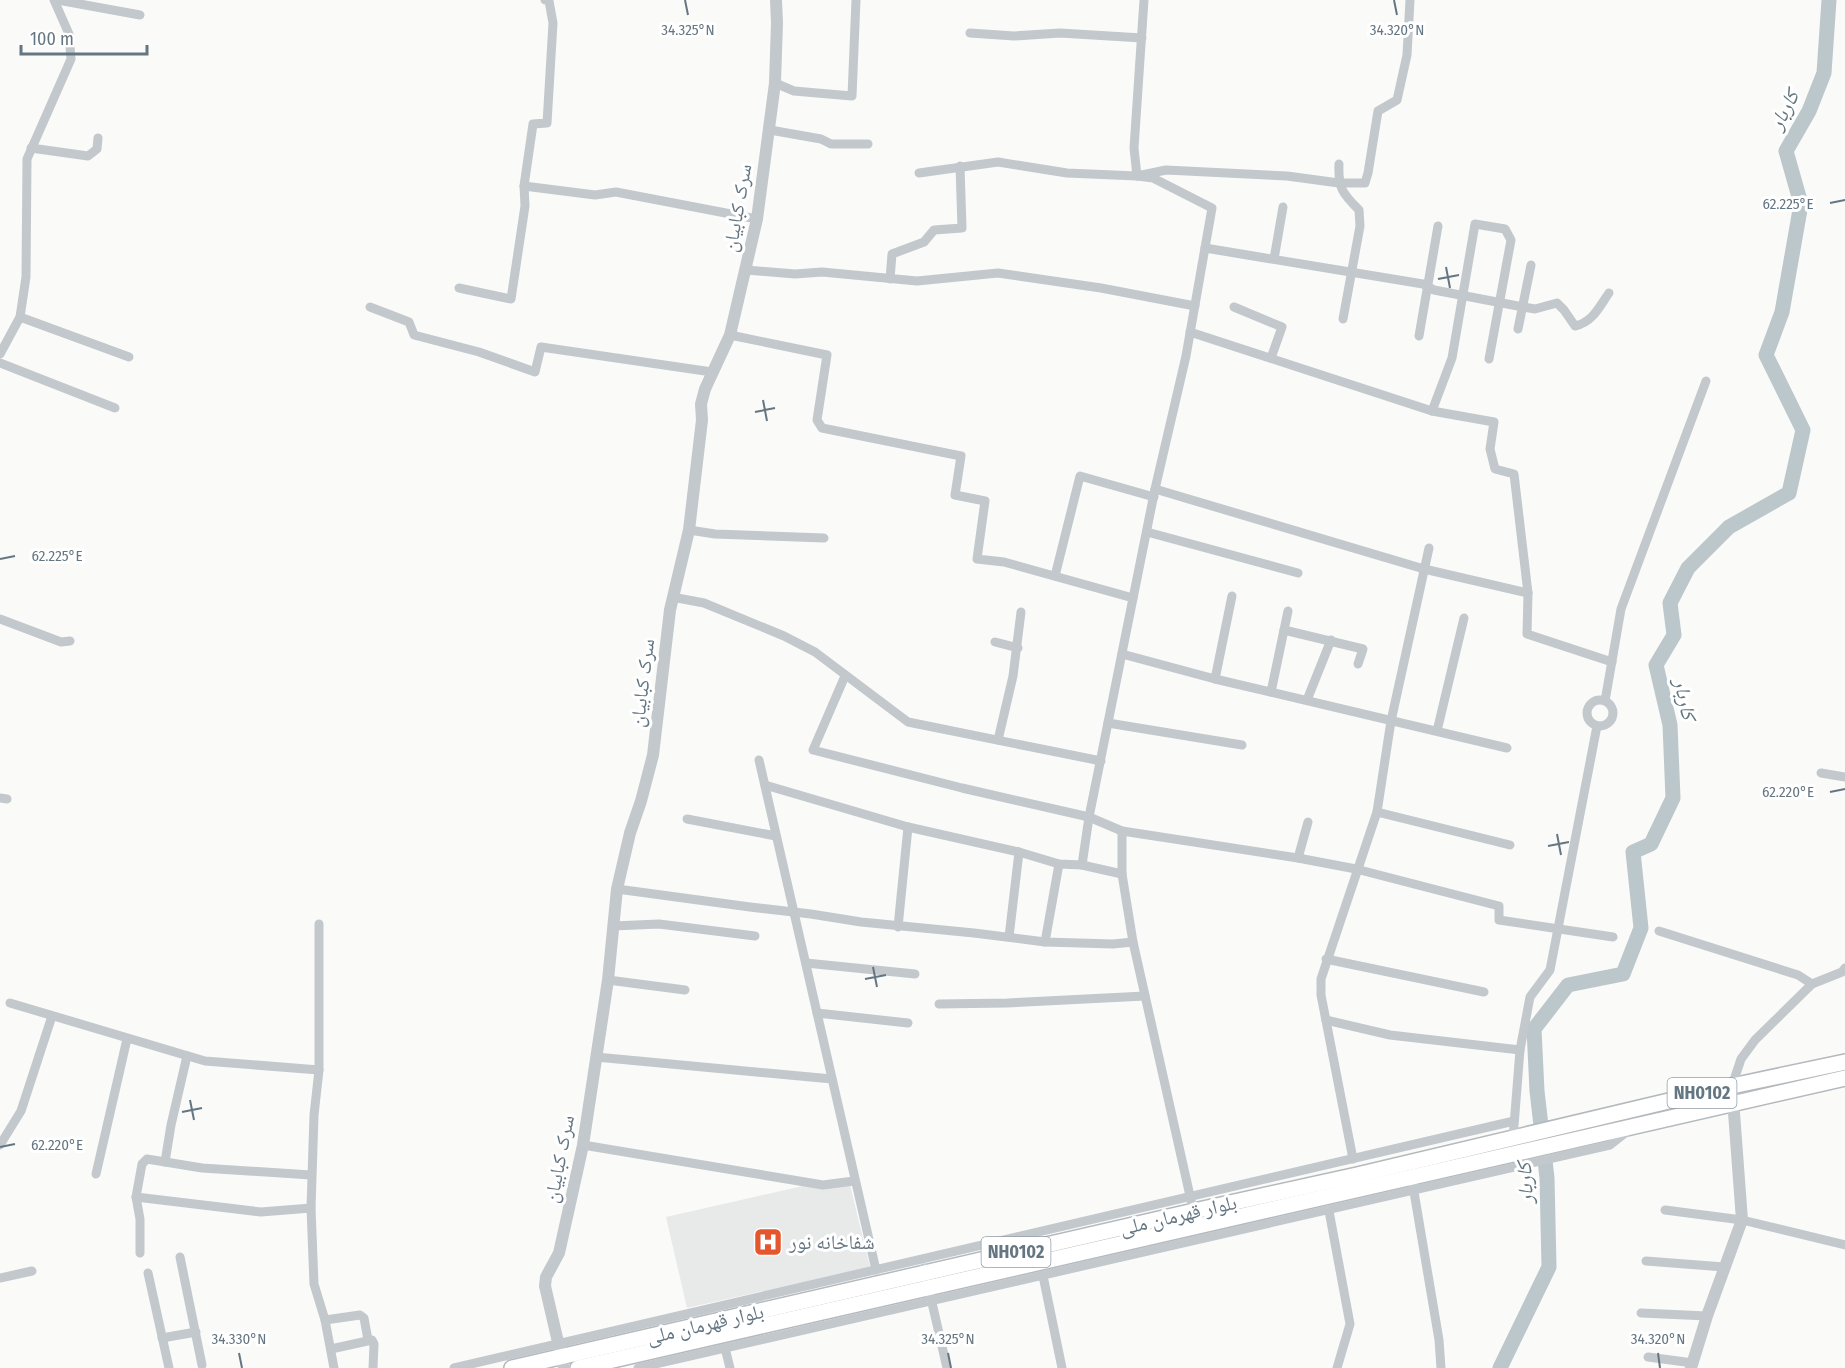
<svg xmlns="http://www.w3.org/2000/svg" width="1845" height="1368" font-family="'Fira Sans Condensed','Noto Naskh Arabic',sans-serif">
<rect width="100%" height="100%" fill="#fafaf8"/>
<polygon fill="#e8e9e9" points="807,1185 850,1185 870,1267 687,1308 666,1217"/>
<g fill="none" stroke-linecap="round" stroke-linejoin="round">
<polyline stroke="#bbc7cb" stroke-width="15" points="1500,1368 1549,1267 1547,1178 1537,1091 1534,1029 1568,985 1623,974 1641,928 1633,852 1651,844 1673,798 1670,725 1656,665 1674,635 1670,603 1688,568 1729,527 1789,493 1803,430 1766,355 1782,312 1801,204 1786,151 1809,111 1824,73 1829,0"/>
<g stroke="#b4b9bd" stroke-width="18">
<g id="trunk">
<polyline points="512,1368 1194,1211 1357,1175 1732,1086 1845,1062"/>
<polyline points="578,1368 1845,1078"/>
</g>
</g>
<g stroke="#c3c8cc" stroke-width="9">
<polyline points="58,0 140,15"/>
<polyline points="970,33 1014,36 1060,33 1142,38"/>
<polyline points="775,83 794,91 852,96 856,0"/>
<polyline points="770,130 821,139 831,144 868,144"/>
<polyline points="31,148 88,156 97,149 98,138"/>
<path d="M1339,164C1338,188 1342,193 1359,210L1360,226L1343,319"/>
<polyline points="919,173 998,162 1067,173 1137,176 1166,170 1287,176 1339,183 1365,183 1368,173 1378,111 1397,100 1407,55 1410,0"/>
<polyline points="524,186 533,124 547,123 553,23 549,1 545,0"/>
<path d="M1205,248L1423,284L1434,290L1523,307L1535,309L1557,303L1564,310L1575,326C1593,322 1599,307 1609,293"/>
<polyline points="1274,259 1283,207"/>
<polyline points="746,270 795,274 822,272 917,281 998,273 1101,288 1195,306"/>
<polyline points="890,279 892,254 924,242 934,230 962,228 960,166"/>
<polyline points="459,288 511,299 525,206 524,186 595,195 616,192 757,219"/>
<polyline points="370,307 409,322 414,335 479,352 535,372 541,347 712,372"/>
<polyline points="1234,307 1282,327 1271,358"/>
<polyline points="20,317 129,357"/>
<polyline points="1518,329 1531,265"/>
<polyline points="1190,332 1432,411 1494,422 1490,449 1495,469 1514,474 1528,593"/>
<polyline points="730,335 827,355 817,420 822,428 961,456 955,495 985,501 977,559 1004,562 1133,598"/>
<polyline points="1419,336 1438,226"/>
<polyline points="0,354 20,317 26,277 27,159 71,59 69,34 54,0"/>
<polyline points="0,363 115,408"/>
<polyline points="1432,411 1452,358 1475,224 1505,229 1511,240 1489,359"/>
<polyline points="1155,489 1424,569 1528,593 1527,634 1612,662"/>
<polyline points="689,530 715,534 824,538"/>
<polyline points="1147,532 1298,573"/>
<polyline points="1055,576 1080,476 1154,497"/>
<polyline points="672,597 704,603 784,636 815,652 908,722 1101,761"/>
<polyline points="0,619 61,642 70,641"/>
<polyline points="1284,630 1363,649 1358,664"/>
<polyline points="995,642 1018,648"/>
<polyline points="1122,654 1215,679 1507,748"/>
<polyline points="845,676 813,750 962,788 1089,817 1122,831 1298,858 1356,869 1499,906 1499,920 1613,937"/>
<polyline points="1215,679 1232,596"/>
<polyline points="1271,692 1288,611"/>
<circle cx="1600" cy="713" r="13"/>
<polyline points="1307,700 1331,640"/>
<polyline points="1605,701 1621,609 1706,381"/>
<polyline points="1108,723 1242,745"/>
<polyline points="1437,731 1464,618"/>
<polyline points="998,740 1013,676 1021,612"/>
<polyline points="759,760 876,1270"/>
<polyline points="1821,773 1845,777"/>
<polyline points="765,785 908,827 1019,852 1059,864 1082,865 1122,874"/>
<polyline points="0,798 7,799"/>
<polyline points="1377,812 1510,845"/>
<polyline points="687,819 776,836"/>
<polyline points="1122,831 1122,874 1133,942 1197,1227"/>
<polyline points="1298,858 1308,822"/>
<polyline points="1082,865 1089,817 1155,489 1186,356 1212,208 1153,178 1137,176 1134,148 1144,0"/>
<polyline points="617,889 750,907 811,914 861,922 974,933 1045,942 1113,944 1133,942"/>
<polyline points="319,924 319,1070 314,1115 311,1208 314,1284 325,1320 334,1368"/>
<polyline points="613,926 659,924 755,936"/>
<polyline points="898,927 908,827"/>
<polyline points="1659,931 1798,975 1812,984"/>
<polyline points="1009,937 1019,852"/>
<polyline points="1045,942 1059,864"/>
<polyline points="1326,959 1484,992"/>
<polyline points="806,963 915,974"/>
<polyline points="608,980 685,990"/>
<polyline points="10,1003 205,1061 319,1070"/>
<polyline points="939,1004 1007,1003 1145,996"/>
<polyline points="817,1013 908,1023"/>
<polyline points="1326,1020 1390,1035 1520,1050"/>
<polyline points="596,1057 832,1079"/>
<polyline points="1732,1086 1741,1059 1755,1040 1812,984 1842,972 1845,968"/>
<polyline points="1513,1138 1520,1050 1530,997 1550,970 1597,726"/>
<polyline points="0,1145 21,1111 52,1016"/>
<polyline points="583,1145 823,1185 854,1181"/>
<polyline points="1353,1159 1321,995 1321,979 1377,812 1391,721 1429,548"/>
<polyline points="165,1162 171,1125 187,1056"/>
<polyline points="96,1174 127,1039"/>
<polyline points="1413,1186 1439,1340 1441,1368"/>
<polyline points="136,1197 261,1212 311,1208"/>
<polyline points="1665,1210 1742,1220 1845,1245"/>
<polyline points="1329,1211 1350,1324 1337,1368"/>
<polyline points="140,1253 140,1219 136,1197 142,1164 147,1159 202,1168 311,1175"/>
<polyline points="180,1257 202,1365"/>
<polyline points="1646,1261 1724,1267"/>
<polyline points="924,1268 947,1368"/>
<polyline points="148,1273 169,1368"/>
<polyline points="1043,1276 1062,1368"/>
<polyline points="0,1278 32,1271"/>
<polyline points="1641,1313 1707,1316"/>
<polyline points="325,1320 360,1315 364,1318 368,1340"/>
<polyline points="162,1338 196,1332"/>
<polyline points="725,1348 730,1368"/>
<polyline points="331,1349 372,1340 374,1344 373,1368"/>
<polyline points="1648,1357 1693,1363"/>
<polyline points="454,1368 1514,1121"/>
<polyline points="638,1368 1610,1145 1629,1130"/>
</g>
<g stroke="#c3c8cc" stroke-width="12">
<polyline points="564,1368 545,1286 546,1277 559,1253 583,1145 608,980 617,889 630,833 641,801 653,755 670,610 689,530 702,420 701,404 705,389 730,335 757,219 775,83 777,23 776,0"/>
<polyline points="1691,1368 1707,1316 1742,1220 1732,1086"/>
</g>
<use href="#trunk" stroke="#fff" stroke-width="15"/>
</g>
<path fill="none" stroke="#657683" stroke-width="2" d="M685,0L688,15M1394,0L1397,15M1830,203L1845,200M1446,267L1450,288M1438,279L1459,275M763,400L767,421M755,412L775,408M0,559L15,556M1830,792L1845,789M1557,834L1561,855M1548,846L1569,842M873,967L877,987M865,979L886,975M190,1100L194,1120M182,1112L202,1108M0,1147L15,1144M239,1353L242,1368M948,1353L951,1368M1658,1353L1660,1368"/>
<defs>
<g id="hospital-square" transform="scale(1.5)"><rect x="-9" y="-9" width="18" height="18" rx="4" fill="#e4572e" stroke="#fff"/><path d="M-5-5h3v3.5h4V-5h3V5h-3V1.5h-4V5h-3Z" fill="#fff"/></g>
</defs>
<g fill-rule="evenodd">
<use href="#hospital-square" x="768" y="1242"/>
</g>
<g text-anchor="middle" stroke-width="6" stroke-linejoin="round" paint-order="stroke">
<g fill="#fff" stroke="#939fa8" stroke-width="1.5">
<rect x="1667.5" y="1078" width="69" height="30" rx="4.5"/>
<rect x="981.5" y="1237" width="69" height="30" rx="4.5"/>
</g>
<g font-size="18" font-weight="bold" fill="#657683">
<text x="1702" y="1099">NH0102</text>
<text x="1016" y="1258">NH0102</text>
</g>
<g font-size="20" fill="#657683" stroke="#fff">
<text transform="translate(737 208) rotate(-80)" y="7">سرک کبابیان</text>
<text transform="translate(642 683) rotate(-83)" y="7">سرک کبابیان</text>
<text transform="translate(559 1159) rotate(-79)" y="7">سرک کبابیان</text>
<text transform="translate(1178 1215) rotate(-13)" y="7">بلوار قهرمان ملی</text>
<text transform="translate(705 1324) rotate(-13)" y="7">بلوار قهرمان ملی</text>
</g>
<g font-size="20" fill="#657683" stroke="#fff" text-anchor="start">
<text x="789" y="1249">شفاخانه نور</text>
</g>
<g font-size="21" font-style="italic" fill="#60757c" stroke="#fff">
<text transform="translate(1784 110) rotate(-63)" y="7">کاربار</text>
<text transform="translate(1685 699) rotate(78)" y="7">کاربار</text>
<text transform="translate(1525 1183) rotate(-93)" y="7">کاربار</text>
</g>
</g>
<g font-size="15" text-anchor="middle" fill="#657683" stroke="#fff" stroke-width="6" stroke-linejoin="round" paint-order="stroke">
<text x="688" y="35">34.325°N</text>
<text x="1397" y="35">34.320°N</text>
<text x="1788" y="209">62.225°E</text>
<text x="57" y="561">62.225°E</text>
<text x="1788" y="797">62.220°E</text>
<text x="57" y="1150">62.220°E</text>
<text x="239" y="1344">34.330°N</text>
<text x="948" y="1344">34.325°N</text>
<text x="1658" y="1344">34.320°N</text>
</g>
<path d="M21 45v9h126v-9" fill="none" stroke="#657683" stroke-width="3"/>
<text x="30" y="45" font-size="18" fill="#657683" stroke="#ffffff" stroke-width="4.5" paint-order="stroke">100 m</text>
</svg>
